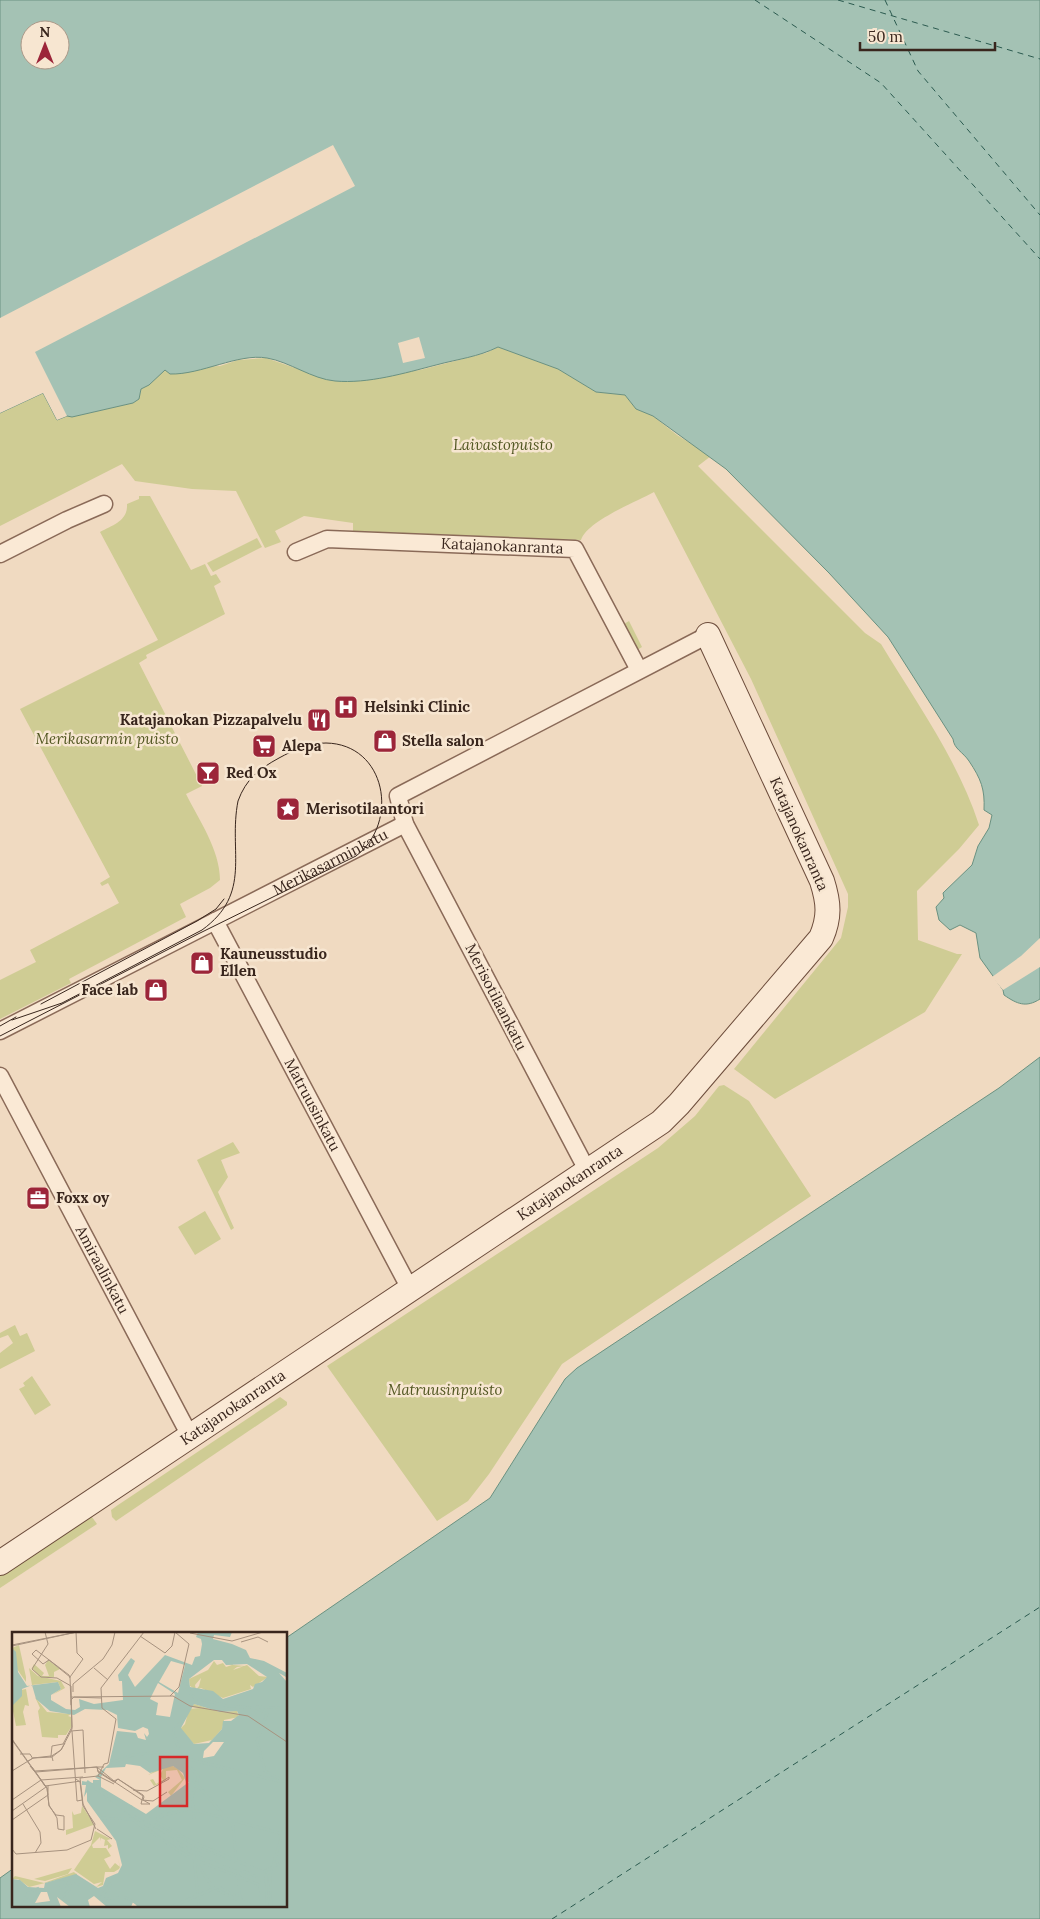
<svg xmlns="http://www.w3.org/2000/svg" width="1040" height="1919" font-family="Lora,serif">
<rect width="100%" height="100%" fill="#f0dac1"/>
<g fill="#cfcc94">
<path d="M498,347L558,369L596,392L625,395L636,409L653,416L677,435L711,456L698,466L865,633L881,644C916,702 958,760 979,825L959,849L917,891L918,940L957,954H962L925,1012L775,1099L734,1069L841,938L848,907V894L751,679L654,492C636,502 587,521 581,540L353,531V523L304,516L275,531L281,542L265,548L236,491L192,489L135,481L122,464L0,526V413L43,393L67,416L72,417L133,403L139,399L141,389L149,385L165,369L220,366L238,360L266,358L333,381L420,370L486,353Z"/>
<path d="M139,496H150L191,570L205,564L211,576L216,574L221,582L214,586L225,614L146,655L147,658L139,663L202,786L186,794C199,820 220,850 220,880L210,888L180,904L186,917L69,979L71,983L0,1019V980L36,962L30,950L119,903L108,883L102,886L100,883L110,877L20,709L158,640L100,532C113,525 128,521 127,504L139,499Z"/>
<polygon points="257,538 262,547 213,572 207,563"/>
<polygon points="629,621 642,647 637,650 624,624"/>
<polygon points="724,1085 749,1101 811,1196 562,1364 489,1474 468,1501 437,1521 327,1366 658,1148 695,1116 719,1086"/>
<polygon points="233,1142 240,1153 221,1160 228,1177 218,1192 234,1228 231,1230 197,1160"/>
<polygon points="205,1211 221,1239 195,1255 178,1227"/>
<polygon points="15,1325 20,1336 27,1333 35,1351 0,1369 0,1353 13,1343 8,1335 0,1338 0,1333"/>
<polygon points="32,1376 51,1405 35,1415 19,1389 25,1386 23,1383"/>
<polygon points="280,1397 287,1402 287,1405 116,1521 112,1517 111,1510 118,1505"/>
<polygon points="89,1513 97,1524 0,1588 0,1572"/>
</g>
<g fill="#a4c2b4" stroke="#6a9181" fill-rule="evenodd">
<path d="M0,0H1040V999C1026,1008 1017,1004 1004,995L1003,990L980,958L976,933L960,925L950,930L939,920L936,907L944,898L943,893L972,865L978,846L989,828L992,815L984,810C985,789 981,779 969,761C963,752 954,749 953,739L888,637L829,573L726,469L653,416L636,409L625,395L596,392L558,369L498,347C478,357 458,359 436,365C405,373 368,384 335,381C312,379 290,362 267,358C238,353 201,375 170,374L165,370L149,385L141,389L139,399L133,403L72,417L67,416L57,420L43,393L0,413ZM30,30H60V60H30Z"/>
<polygon points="1040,1057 1040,1919 0,1919 0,1878 14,1868 14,1905 286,1905 286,1638 490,1498 565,1379 577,1368 999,1088"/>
</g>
<g fill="#f0dac1">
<polygon points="333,145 355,186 35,352 67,416 57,420 43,393 0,413 0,318"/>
<polygon points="419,337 425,358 403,363 398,343"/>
<polygon points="1040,938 1040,967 1003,990 992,977 1021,956"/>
</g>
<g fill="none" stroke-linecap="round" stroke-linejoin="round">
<g stroke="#2b5a4f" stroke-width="1" stroke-dasharray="6 5" stroke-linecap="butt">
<polyline points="755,0 881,83 1040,259"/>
<polyline points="838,0 1040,59"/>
<polyline points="885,0 918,71 1040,215"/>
<polyline points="552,1919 1040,1607"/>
</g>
<g stroke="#8a6a58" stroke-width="19">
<g id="street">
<path id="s1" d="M296,552L327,539L575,549L639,670"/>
<polyline points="0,554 67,520 104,504"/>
<path id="s2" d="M215,921L410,1289"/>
<path id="s3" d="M0,1031L405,824"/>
<path id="s4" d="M0,1076L190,1436"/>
<polyline points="587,1170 405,824 398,796 708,635"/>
</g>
</g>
<g stroke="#6c4c3b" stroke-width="26">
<g id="secondary">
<path id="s5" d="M0,1563L661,1122L679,1104L821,938C830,917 829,903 822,881L708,635"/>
</g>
</g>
<use href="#street" stroke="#fae9d5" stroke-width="16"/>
<use href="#secondary" stroke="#fae9d5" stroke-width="24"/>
<g stroke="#39261d" stroke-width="1">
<polyline points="41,1004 197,921 216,909 224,899"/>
<polyline points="0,1026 16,1017"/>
<path d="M0,1036L198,934L356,856C400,822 386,744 326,743C308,743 294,750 279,758C259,769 246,779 238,801C228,852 253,893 202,930L62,1003L12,1020"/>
</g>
</g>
<defs>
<g id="hospital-square" transform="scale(1.25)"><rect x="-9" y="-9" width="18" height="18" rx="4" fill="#9c2539" stroke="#f7e6d1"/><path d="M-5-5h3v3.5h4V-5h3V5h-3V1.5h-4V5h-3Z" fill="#fff"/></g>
<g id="restaurant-square" transform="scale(1.25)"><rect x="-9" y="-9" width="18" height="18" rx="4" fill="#9c2539" stroke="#f7e6d1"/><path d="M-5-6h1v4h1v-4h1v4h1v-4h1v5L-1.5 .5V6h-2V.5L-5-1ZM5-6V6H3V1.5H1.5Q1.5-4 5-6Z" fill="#fff"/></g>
<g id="shop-square" transform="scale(1.25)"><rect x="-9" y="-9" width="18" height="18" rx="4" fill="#9c2539" stroke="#f7e6d1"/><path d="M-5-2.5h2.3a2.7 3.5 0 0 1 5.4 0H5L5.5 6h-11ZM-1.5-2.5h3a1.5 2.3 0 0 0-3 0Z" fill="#fff"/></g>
<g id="supermarket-square" transform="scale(1.25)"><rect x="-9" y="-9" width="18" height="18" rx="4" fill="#9c2539" stroke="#f7e6d1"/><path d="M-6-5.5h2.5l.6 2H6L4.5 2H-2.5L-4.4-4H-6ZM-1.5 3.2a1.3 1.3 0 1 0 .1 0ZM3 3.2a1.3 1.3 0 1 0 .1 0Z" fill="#fff"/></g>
<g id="bar-square" transform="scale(1.25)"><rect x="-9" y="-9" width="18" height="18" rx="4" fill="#9c2539" stroke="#f7e6d1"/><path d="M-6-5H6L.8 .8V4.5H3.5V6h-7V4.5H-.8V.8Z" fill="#fff"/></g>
<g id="sight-square" transform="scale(1.25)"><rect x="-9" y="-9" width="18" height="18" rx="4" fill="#9c2539" stroke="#f7e6d1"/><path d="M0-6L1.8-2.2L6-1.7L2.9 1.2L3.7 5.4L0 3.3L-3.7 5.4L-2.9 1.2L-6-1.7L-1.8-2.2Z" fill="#fff"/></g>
<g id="office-square" transform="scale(1.25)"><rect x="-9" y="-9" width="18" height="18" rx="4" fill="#9c2539" stroke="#f7e6d1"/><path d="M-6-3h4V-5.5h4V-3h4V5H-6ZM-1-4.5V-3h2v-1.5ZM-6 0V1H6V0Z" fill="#fff"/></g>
</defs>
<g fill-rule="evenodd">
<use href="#hospital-square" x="346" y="707"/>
<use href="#restaurant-square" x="319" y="720"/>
<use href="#shop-square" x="385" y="741"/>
<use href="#supermarket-square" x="264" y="746"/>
<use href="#bar-square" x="208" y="773"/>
<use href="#sight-square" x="288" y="809"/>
<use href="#shop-square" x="202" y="963"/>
<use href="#shop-square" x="156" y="990"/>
<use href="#office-square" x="38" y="1198"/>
</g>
<g text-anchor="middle" stroke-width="5" stroke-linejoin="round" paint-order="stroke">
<g font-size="15" font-style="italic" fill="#525722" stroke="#f7e6d1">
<text x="503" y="450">Laivastopuisto</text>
<text x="107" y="744">Merikasarmin puisto</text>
<text x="445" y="1395">Matruusinpuisto</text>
</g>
<g font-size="15" fill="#39261d" stroke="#f7e6d1">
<text dy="5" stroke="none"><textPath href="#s1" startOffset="209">Katajanokanranta</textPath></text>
<text transform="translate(799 834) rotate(66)" y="5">Katajanokanranta</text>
<text dy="5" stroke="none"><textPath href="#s3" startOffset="371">Merikasarminkatu</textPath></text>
<text transform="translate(496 997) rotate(63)" y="5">Merisotilaankatu</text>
<text dy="5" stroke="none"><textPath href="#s2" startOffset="208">Matruusinkatu</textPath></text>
<text dy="5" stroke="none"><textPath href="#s5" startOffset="685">Katajanokanranta</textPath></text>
<text dy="5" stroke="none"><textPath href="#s4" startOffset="219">Amiraalinkatu</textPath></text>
<text dy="5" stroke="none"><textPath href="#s5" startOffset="280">Katajanokanranta</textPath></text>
</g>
<g font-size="15" font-weight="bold" fill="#39261d" stroke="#f7e6d1" text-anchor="start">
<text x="364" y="712">Helsinki Clinic</text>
<text x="302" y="725" text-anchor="end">Katajanokan Pizzapalvelu</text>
<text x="402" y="746">Stella salon</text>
<text x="282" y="751">Alepa</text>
<text x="226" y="778">Red Ox</text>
<text x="306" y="814">Merisotilaantori</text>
<text x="220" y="959">Kauneusstudio<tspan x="220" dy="17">Ellen</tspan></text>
<text x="138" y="995" text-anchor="end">Face lab</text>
<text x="56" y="1203">Foxx oy</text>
</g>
</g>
<g transform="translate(12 1632)">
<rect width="275" height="275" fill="#f0dac1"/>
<path d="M7,13L14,45V50L5,37L0,16ZM36,28L48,37L42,40V45H31L27,44L20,36L22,32L32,41L30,44H37L33,33ZM219,28L221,33L233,34L225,35L221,38L235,33L247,44L256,45L241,55L238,53L239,57L211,66L189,56L184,58L187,54L189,46L183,53L184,58L178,54L177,47L196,38L202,29L205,33L211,31L214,35L220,33H214L220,32ZM17,36L26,44L49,49L53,56L40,63L49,57L46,50L20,53ZM14,57L17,74L13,73L11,80L14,93L4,94L0,74L9,58ZM23,65L35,80L59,82L56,84L59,85L60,94L54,103H46V106L30,105L26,79L28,76ZM182,72L208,80L225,79L227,85L212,88L210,97L200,108L182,112L164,95L169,96L173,92L177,77L187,76L179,75ZM161,134L166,137L173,146L159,164L156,160L170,148L165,138L154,139V148L142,154L138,148L141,147L144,152L151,148L148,143L151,137L136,143L149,135ZM70,174L81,190L82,197L81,193L54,203V198L61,196L60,179L62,183L69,181ZM83,199L99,207L95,208L100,214L96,217V213L92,214L93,208L89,206V209L88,205L80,213L81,216H94L99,224L92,227L98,237L103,231L108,235L106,227L108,234V235L107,237L102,240H93L91,253L84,255L90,250L82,252L62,238L79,213ZM60,236L56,242L33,249L22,247ZM62,240L63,241L65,242V243L17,255L6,247H0L3,244L32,251Z" fill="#cfcc94"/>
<path d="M186,0H220L218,5L202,3L201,7L220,12L234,18L238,26L252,29L275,41L274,45L267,41L275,50V275H126L121,270L119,275H95L82,264L76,268L78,275H58L45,265L49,275H0V247L8,248L16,255L32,256L33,251L64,242L86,256L91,254L94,246L106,241L110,233L104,209L75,169V160L72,165L74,153H70V149L81,151V148H88L83,145L97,132L105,99L124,101L126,106L134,108L132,101L135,105L137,102L136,97L131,95L123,99L106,96L105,83L95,78L73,77L62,83L38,79L24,67L20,53L10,57V64L0,74V16L4,20L6,40L15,54L46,50L49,57L39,63V68L54,77L63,78L68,75L67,67L82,72L111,68L110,49H107L106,43L119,26L123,29L116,43L123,55L153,23L180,33L183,25L188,24L190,12L189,7L184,5ZM202,28H210L214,33L235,32L255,45L250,50L243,52L241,57L211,67L201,59L178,55L177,47ZM159,29L173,33L166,61L147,50ZM146,51L163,62L158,85L144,83L146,71L138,67ZM182,72L208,80L225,79L227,83L219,89H211L210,97L197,111L182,112L169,96ZM201,110H212L202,124L191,126L192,119ZM114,132L128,134L138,141L161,134L171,141L174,150H177L134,182L89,155V145L94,136L113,135ZM29,260H35L38,269L23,271Z" fill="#a4c2b4" fill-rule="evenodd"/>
<path fill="none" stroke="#a4c2b4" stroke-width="2.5" d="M176,33L173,53L182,66L216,74L244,76L255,82L245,109L253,139L275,151M243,75L275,76M99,131L121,123L148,120L270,150M84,148V157L139,190L153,183L178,177L275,203M177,148H181L221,194L229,275M75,149L121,184L179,219L243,244L275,228M180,164L182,187M94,165L181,216L254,243L255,275M120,175L113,173L183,211L249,239L250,275M148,184L181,162L185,154L186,144L171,127L161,101L162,95L171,90M88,186L119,187L176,225L248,253L249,275M133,192L181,225M147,196L181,215L187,275M190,221L251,244V275M183,228L199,253H209M207,255L242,275M47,257L53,253L58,257L49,267M46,258V249L67,253M206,258L239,275M89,266L99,251M89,267L112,265L124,271M10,275L16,261L27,256M159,275L208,254M259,275L258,243L275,186"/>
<path fill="none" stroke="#a7927f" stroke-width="1" d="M178,1L220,9L251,0M128,4L153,21L160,14L163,0M229,10L246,5L256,10M0,13L65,0M0,14L65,0M82,36L96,48M58,45L37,28L31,32L20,22L24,18L57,43L58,46M61,60V52L91,27L100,13L103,0M158,64L167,55L177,12L163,0M59,65L89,66M59,73L58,45L71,27L65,21L64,0M59,99L71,98L73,141M60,99L65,169L70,168M0,107L34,155L0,179M0,108L33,154L69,149M8,122H18L21,127M38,125L49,118L60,97L59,68L62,65L161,64L178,74L236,84L275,110M40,125L49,118L53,111M15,130L21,126L39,124L40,114L51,112L60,95L59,54L45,46L29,45L20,37L36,12L33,0M18,134L23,140H24L85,135L86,140L102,150H103L106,147L131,164L129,172H138L131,168L132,165L131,163L106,147L102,149L85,135L23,139M20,135L35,156L37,174L44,183L52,184V198L46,197L45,186L37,173L35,156L31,151M92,135H85L86,139L130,168L141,169L155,160M0,139L21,126L40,125L41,129M86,144L102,152M68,146L86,144L92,132L96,131L104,87L90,76L89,56L132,0M68,146L71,172L84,197M121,158L135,159L157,147V145L148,151M0,168L29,148L71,145M11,172L28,200L29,211L23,221M0,188L36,163V154M85,197L100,207M0,217L4,222L55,218L79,208L83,192L71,174L68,150L64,147"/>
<path fill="#d62828" fill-opacity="0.15" stroke="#d62828" stroke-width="2.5" d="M148,125H175V174H148Z"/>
<rect width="275" height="275" fill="none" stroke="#39261d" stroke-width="2.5"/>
</g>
<g transform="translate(45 45)"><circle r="24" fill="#f7e6d1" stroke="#ab9989"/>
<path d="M0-4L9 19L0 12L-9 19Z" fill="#9c2539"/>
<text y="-8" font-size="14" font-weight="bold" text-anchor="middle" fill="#39261d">N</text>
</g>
<path d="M860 42v8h135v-8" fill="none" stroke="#39261d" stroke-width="2.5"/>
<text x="868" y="42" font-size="15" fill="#39261d" stroke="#f7e6d1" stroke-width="4" paint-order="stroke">50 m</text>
</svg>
